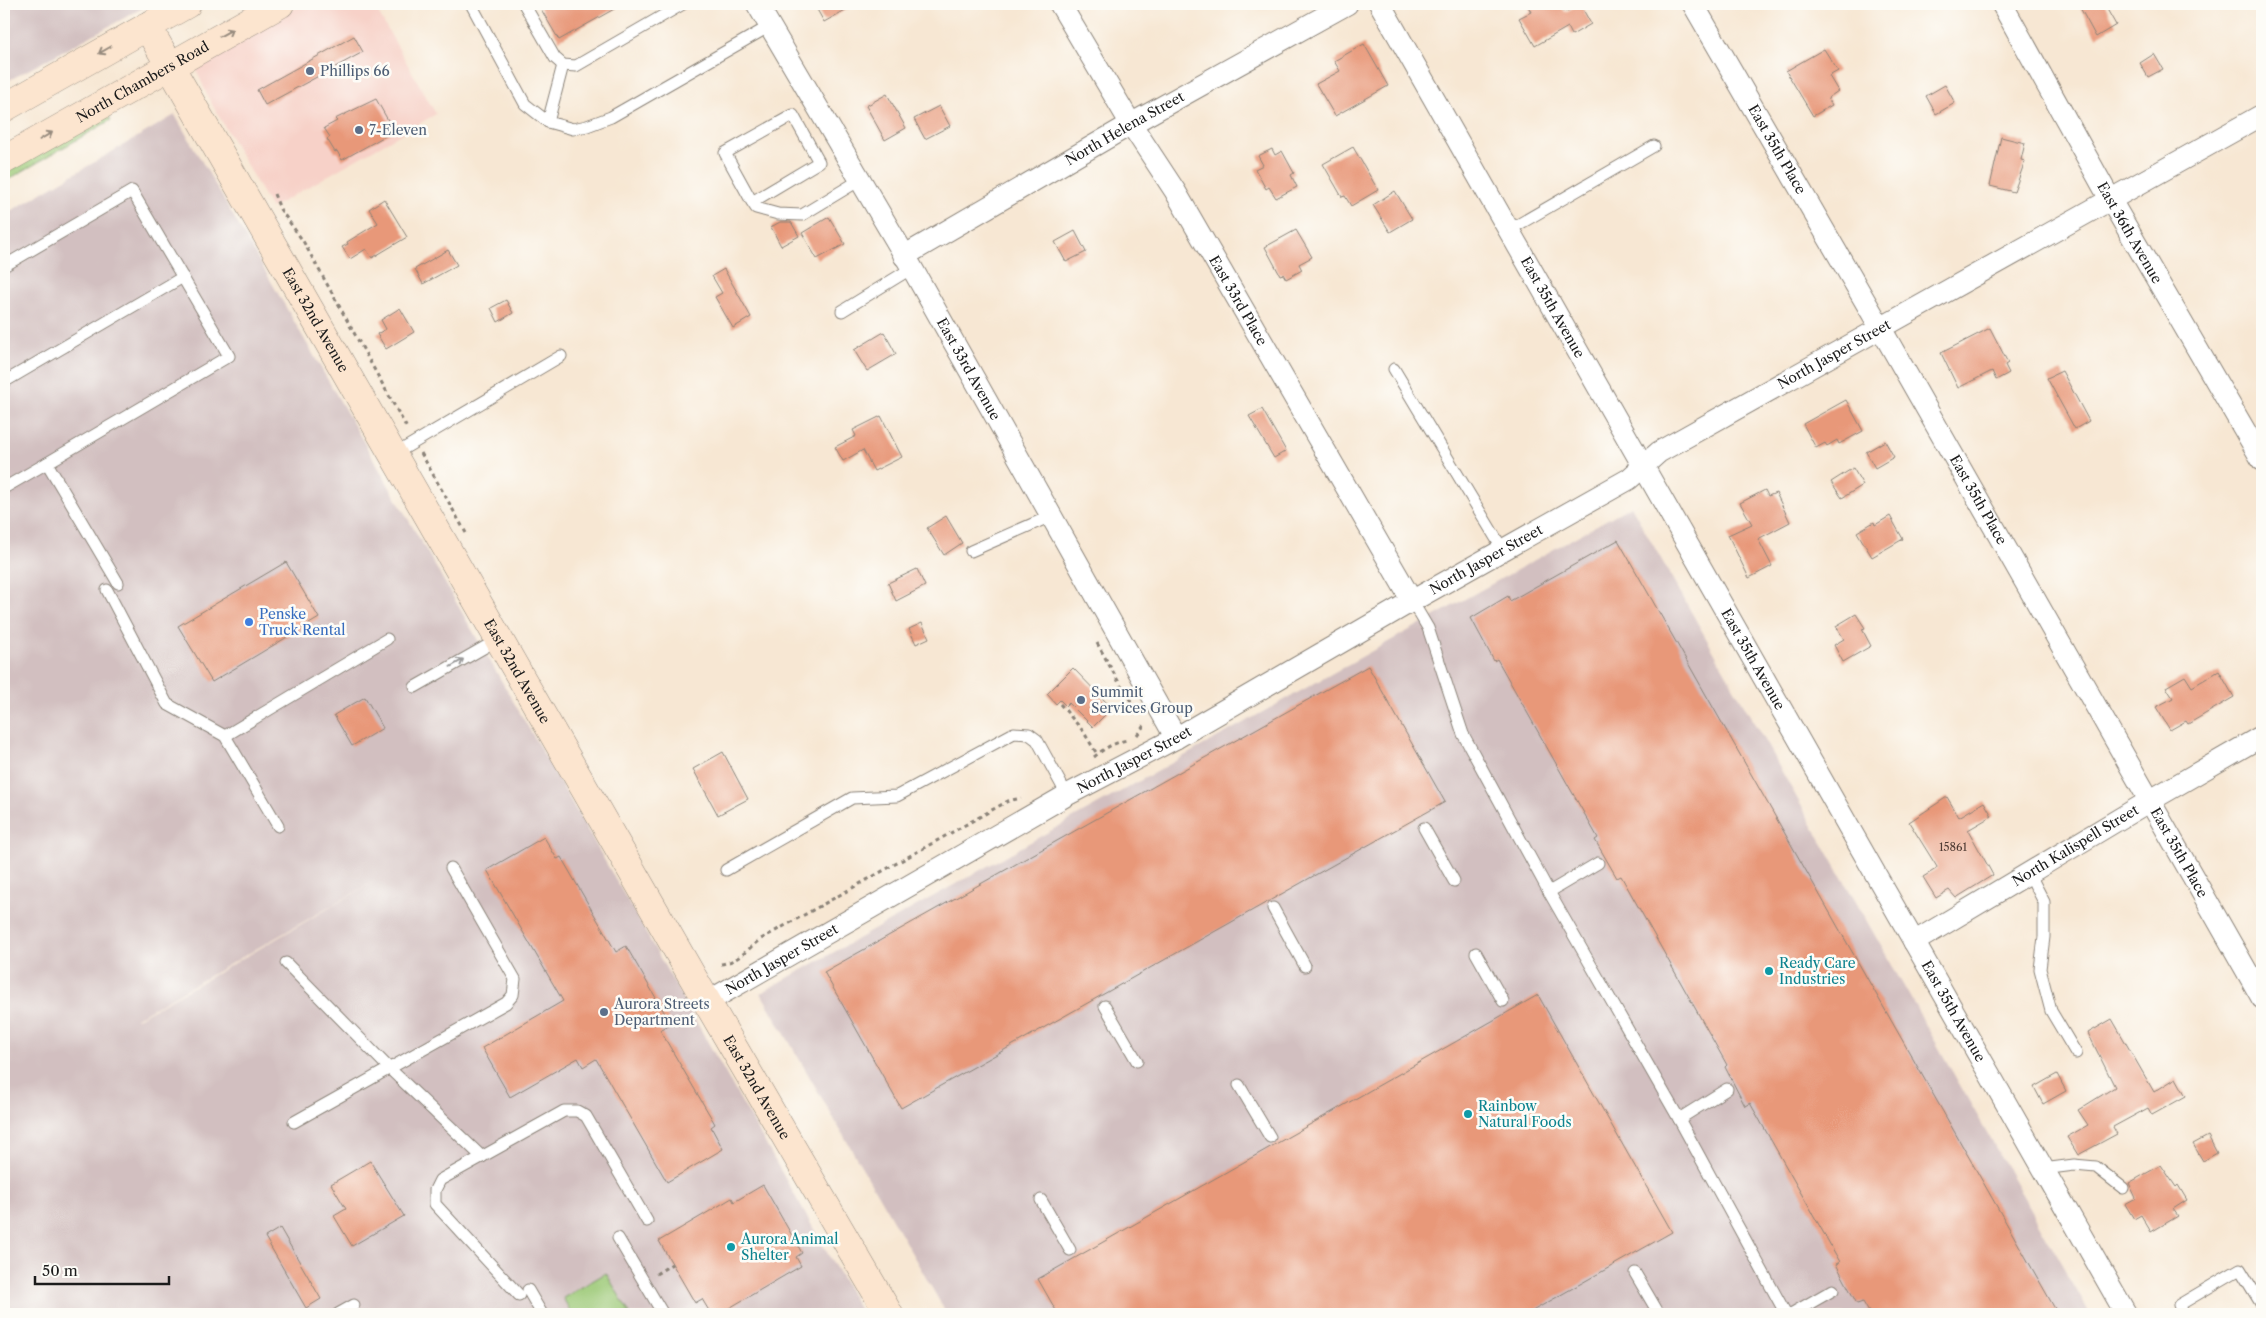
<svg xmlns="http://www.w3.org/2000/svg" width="2266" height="1318" font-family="'Libre Caslon Text',serif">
<rect width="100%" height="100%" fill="#fdfcf7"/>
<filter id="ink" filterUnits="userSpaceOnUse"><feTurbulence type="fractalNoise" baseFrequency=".02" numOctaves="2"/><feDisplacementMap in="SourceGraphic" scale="10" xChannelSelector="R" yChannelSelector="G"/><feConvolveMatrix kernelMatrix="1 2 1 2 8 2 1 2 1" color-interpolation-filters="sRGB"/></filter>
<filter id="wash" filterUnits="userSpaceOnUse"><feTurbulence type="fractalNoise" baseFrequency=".0096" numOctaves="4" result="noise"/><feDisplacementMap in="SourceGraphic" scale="20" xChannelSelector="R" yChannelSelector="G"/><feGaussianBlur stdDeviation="1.12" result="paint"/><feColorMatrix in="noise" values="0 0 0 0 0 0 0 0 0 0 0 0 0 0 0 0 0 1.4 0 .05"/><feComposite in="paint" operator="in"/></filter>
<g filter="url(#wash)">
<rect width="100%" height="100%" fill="#f7e7d3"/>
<polygon fill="#f7d1c8" points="303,4 373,4 436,114 271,208 208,97 197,71 198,64 226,46"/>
<g fill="#d2bfc0" fill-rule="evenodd">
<polygon points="4,4 150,4 4,83"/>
<path d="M175,115L584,824L862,1314H4V215ZM401,866L221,971L136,1019V1018Z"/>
<polygon points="1631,506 2090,1314 947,1314 761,993"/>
</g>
<g fill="#9cc977" stroke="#5c724a">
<polygon points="107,113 111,120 4,182 4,173"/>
<polygon points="606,1273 630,1314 572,1314 563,1298"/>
</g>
<g id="blocks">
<g fill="#e89879">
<polygon points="538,4 623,4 559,40"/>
<polygon points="814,4 856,4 824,22"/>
<polygon points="1527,4 1560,4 1565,12 1580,4 1591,24 1572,35 1568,27 1535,46 1519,18 1531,12"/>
<polygon points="2078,4 2104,4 2116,25 2096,37"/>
<polygon points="354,36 363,52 265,105 257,90"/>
<polygon points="1364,44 1388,86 1335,116 1316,84 1340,71 1334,61"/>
<polygon points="1824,49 1838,71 1829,76 1838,91 1828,98 1832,105 1813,116 1786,71"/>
<polygon points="2154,54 2163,69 2148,77 2140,63"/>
<polygon points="1945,85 1955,103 1936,114 1926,96"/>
<polygon points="887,94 906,128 885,140 866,106"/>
<polygon points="376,99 394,131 342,160 337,151 335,152 327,139 330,137 324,128 337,121 335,119"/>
<polygon points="939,106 950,126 925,139 914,119"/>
<polygon points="2001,137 2025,143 2021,160 2025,161 2014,192 1990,186"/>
<polygon points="1353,147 1378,190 1351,206 1345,196 1342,197 1323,164"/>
<polygon points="1272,149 1275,155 1282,151 1294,173 1291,175 1297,187 1276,198 1269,187 1266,189 1255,169 1263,165 1258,156"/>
<polygon points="1395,191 1412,219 1390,232 1373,205"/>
<polygon points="384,199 407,237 372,258 366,249 350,259 342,247 348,244 347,242 378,223 369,209"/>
<polygon points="829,217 845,244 817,259 802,233"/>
<polygon points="780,222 791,222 799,236 781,246 771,227"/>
<polygon points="1296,230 1312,257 1299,264 1302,270 1286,279 1283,274 1280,275 1265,247"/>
<polygon points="1075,231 1086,252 1066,262 1055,242"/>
<polygon points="448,250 457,265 423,284 415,269"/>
<polygon points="724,269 751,317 733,328 715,297 722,293 712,276"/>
<polygon points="506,300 513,313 498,322 491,308"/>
<polygon points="400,308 414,332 386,349 377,334 386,329 381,320"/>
<polygon points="1990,328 2008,363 2005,365 2009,373 1996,380 1992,371 1958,388 1941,353"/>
<polygon points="884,332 896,354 867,371 854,350"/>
<polygon points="2062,371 2089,421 2075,429 2047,378"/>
<polygon points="1846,400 1863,431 1839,444 1837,440 1827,446 1825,443 1816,448 1803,424"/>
<polygon points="1262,409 1286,451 1274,458 1249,416"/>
<polygon points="881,416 902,457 874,471 863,450 843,461 835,447 856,436 853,430"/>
<polygon points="1885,441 1894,457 1875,468 1866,452"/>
<polygon points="1853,468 1863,485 1842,498 1831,482"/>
<polygon points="1765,490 1768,496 1776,493 1790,522 1758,539 1772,566 1749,578 1728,535 1752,524 1740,503"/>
<polygon points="946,516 962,543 944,555 927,528"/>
<polygon points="1890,516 1903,539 1872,557 1857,532 1874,522 1875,525"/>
<polygon points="1618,540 2058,1314 1870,1314 1863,1302 1857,1304 1836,1264 1840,1262 1750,1103 1745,1106 1725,1067 1727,1065 1621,876 1617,878 1595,840 1598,838 1497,659 1494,661 1471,618 1508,596 1510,601"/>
<polygon points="286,562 319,618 212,682 178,626"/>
<polygon points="917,569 925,586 896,601 888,583"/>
<polygon points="1856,614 1865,628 1862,629 1871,646 1843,662 1834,645 1844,639 1836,626"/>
<polygon points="922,623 929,638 916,644 909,629"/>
<polygon points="1368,666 1445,802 901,1108 824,972"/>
<polygon points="1073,668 1107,703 1105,705 1110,710 1093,727 1069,703 1066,706 1060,700 1056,704 1047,694"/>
<polygon points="2219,671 2234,697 2188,724 2186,721 2170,730 2156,707 2173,698 2166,687 2185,676 2192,687"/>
<polygon points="365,697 383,728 352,746 334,715"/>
<polygon points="723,752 748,799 718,815 693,769"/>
<polygon points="1947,797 1959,817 1984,802 1992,816 1968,830 1993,875 1956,898 1949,890 1936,898 1923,877 1936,869 1937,867 1909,822"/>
<polygon points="544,837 557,859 561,857 616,952 626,946 671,1024 660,1030 715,1124 711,1127 723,1149 667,1182 596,1059 583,1067 578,1058 510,1097 482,1048 563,1001 487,870"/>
<polygon points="1538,995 1672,1232 1527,1314 1058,1314 1038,1279"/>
<polygon points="2112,1019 2154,1092 2176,1078 2186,1096 2152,1115 2148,1108 2113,1127 2117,1134 2078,1155 2067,1137 2088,1125 2078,1110 2115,1087 2088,1033"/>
<polygon points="2057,1074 2066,1091 2043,1104 2034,1087"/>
<polygon points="2208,1136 2217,1153 2203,1161 2193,1144"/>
<polygon points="370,1161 404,1216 352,1246 334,1216 346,1209 331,1184"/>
<polygon points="2161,1165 2176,1187 2178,1185 2187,1200 2173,1209 2178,1216 2151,1232 2141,1215 2134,1219 2125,1204 2136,1198 2129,1183"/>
<polygon points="763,1185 802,1253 796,1257 801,1266 719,1314 711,1314 702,1299 695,1303 659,1241 732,1198 734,1202"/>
<polygon points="280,1228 321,1299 306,1308 265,1237"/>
</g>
</g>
</g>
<g filter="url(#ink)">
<use href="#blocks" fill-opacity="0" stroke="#8a8278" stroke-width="1"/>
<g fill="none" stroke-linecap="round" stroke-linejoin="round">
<g stroke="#8a8278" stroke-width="13">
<g id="lane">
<polyline points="471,4 525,104 548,122 573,129 587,126 611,117 770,26"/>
<polyline points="524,4 555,58 563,65 576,66 683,4"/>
<polyline points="548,122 563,65"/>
<polyline points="752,202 819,162 793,115 725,153 752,202 756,208 778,214 802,215 860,180"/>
<polyline points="1509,230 1654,146"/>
<polyline points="4,266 132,191 229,356 47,463 118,583"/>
<polyline points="842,311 912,268"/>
<polyline points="1394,369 1503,550"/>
<polyline points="4,382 183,277"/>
<polyline points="393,455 561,356"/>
<polyline points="4,488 47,463"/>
<polyline points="971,551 1051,516"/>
<polyline points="107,590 167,704 225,736 278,826"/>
<polyline points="1412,601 1428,628 1463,734 1549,892 1679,1119 1786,1314"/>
<polyline points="415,687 499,639"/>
<polyline points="225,736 387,639"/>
<polyline points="1424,828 1454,881"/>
<polyline points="726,870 852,798 897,796 1014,733 1029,734 1037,740 1067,795"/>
<polyline points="2029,873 2044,902 2044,937 2040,969 2051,1011 2076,1053"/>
<polyline points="1549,892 1598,863"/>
<polyline points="1273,908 1305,966"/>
<polyline points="1476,953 1503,1001"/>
<polyline points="286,963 389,1068 482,1157"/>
<polyline points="1105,1006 1137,1061"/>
<polyline points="1239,1085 1270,1137"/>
<polyline points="1679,1119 1727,1089"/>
<polyline points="294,1122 506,1003 513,995 515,979 451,868"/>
<polyline points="2043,1169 2074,1165 2096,1167 2123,1188"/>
<polyline points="1041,1200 1070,1250"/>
<polyline points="618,1238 663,1314"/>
<polyline points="1635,1273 1659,1314"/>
<polyline points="528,1290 542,1314"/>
<polyline points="519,1295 435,1204 435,1190 440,1180 564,1111 577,1111 586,1116 647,1221"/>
<polyline points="338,1314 354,1305"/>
<polyline points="1791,1314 1833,1290"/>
<polyline points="2184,1314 2179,1305 2240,1269 2262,1305"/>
</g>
</g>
<g stroke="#8a8278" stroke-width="23">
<g id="street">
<path id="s1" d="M757,4L912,268L1176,738"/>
<path id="s2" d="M1060,4L1131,124L1175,191L1412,601"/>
<path id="s3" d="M1380,4L2126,1314"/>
<path id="s4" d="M1693,4L1880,327L2262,998"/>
<path id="s5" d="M2002,4L2110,199L2262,460"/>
<path id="s6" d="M904,256L1131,124L1347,4"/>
<path id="s7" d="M1914,942L2151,800L2262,736"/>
<path id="s8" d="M707,1002L1067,795L1176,738L1412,601L1629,479L1659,452L2262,115"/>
</g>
</g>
<g stroke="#8a8278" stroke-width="29">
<g id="secondary">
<path id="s9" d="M147,26L707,1002L889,1314"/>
<polyline points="4,108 187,4"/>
<path id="s10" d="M4,160L280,4"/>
</g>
</g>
<g stroke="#8a8278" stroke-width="3" stroke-dasharray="4 4" stroke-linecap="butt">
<polyline points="274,194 280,209 303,241 408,430"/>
<polyline points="421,453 466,533"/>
<polyline points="1097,643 1126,695 1132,702"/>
<polyline points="1060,704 1083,731 1097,754"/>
<polyline points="1137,735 1145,724"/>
<path d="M1094,757C1105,748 1113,743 1127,740"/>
<path d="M721,964C740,961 747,949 761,939L1008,801L1021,798"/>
<polyline points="656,1274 672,1264"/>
</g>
<use href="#lane" stroke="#fff" stroke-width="11"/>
<use href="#street" stroke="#fff" stroke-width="21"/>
<use href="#secondary" stroke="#fce5cf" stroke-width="28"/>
</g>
<defs><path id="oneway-shaft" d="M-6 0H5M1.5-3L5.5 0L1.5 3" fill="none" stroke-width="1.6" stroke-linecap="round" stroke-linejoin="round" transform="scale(1.25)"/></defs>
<g stroke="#978b7e">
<use href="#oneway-shaft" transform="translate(226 33) rotate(-29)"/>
<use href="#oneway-shaft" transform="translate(105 50) rotate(150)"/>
<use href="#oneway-shaft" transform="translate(46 136) rotate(-30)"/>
</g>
<use stroke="#999" href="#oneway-shaft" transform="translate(457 663) rotate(-30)"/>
</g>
<g fill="#5c6f8a" stroke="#fdfcf7" stroke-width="2">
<circle cx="310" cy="71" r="5"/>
<circle cx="359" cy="130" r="5"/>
<circle cx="1081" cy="700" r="5"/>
<circle cx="604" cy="1012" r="5"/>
</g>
<circle fill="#3f7fe0" stroke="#fdfcf7" stroke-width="2" cx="249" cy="622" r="5"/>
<g fill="#0f9aa8" stroke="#fdfcf7" stroke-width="2">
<circle cx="1769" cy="971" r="5"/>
<circle cx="1468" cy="1114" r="5"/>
<circle cx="731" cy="1247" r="5"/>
</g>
<g text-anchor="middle" stroke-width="5" stroke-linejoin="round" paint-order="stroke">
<g font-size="11" fill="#4f3b33">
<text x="1953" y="851">15861</text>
</g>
<g font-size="14" fill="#4e5e75" stroke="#fdfcf7" text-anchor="start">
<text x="320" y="76">Phillips 66</text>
<text x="369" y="135">7-Eleven</text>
<text x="1091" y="697">Summit<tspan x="1091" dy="16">Services Group</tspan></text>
<text x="614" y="1009">Aurora Streets<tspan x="614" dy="16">Department</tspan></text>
</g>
<g font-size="14" fill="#1c1c1c" stroke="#fdfcf7">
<text dy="5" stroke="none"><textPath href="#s10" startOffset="159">North Chambers Road</textPath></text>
<text dy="5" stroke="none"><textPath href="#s6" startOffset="255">North Helena Street</textPath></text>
<text dy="5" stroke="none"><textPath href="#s4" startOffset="168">East 35th Place</textPath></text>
<text dy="5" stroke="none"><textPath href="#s5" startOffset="262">East 36th Avenue</textPath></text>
<text dy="5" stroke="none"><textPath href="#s2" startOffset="346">East 33rd Place</textPath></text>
<text dy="5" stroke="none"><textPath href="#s3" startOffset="349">East 35th Avenue</textPath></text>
<text dy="5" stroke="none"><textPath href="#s9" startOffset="339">East 32nd Avenue</textPath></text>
<text dy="5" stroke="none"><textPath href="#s8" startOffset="1301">North Jasper Street</textPath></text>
<text dy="5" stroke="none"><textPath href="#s1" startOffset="422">East 33rd Avenue</textPath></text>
<text dy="5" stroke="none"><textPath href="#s4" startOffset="572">East 35th Place</textPath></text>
<text dy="5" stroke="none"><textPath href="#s8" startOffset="896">North Jasper Street</textPath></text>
<text dy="5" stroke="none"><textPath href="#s3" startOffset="754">East 35th Avenue</textPath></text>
<text dy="5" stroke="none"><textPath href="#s9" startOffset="744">East 32nd Avenue</textPath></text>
<text dy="5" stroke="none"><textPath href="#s8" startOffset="491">North Jasper Street</textPath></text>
<text dy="5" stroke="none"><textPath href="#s7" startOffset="188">North Kalispell Street</textPath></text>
<text dy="5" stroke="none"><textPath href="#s4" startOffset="978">East 35th Place</textPath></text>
<text dy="5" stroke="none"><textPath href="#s8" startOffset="86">North Jasper Street</textPath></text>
<text dy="5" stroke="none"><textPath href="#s3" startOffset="1159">East 35th Avenue</textPath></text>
<text dy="5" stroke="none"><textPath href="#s9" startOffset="1224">East 32nd Avenue</textPath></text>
</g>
<g font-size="14" fill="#366cbe" stroke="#fdfcf7" text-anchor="start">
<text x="259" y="619">Penske<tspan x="259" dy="16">Truck Rental</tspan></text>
</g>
<g font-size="14" fill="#0d838f" stroke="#fdfcf7" text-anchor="start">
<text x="1779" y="968">Ready Care<tspan x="1779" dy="16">Industries</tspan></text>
<text x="1478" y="1111">Rainbow<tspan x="1478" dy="16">Natural Foods</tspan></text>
<text x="741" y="1244">Aurora Animal<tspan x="741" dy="16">Shelter</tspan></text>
</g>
</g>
<rect width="2266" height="1318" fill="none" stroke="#fdfcf7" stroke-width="20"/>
<path d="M35 1276v8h134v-8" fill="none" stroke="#1c1c1c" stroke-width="2.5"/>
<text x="42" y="1276" font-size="15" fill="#1c1c1c" stroke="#fdfcf7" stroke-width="4" paint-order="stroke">50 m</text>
</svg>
